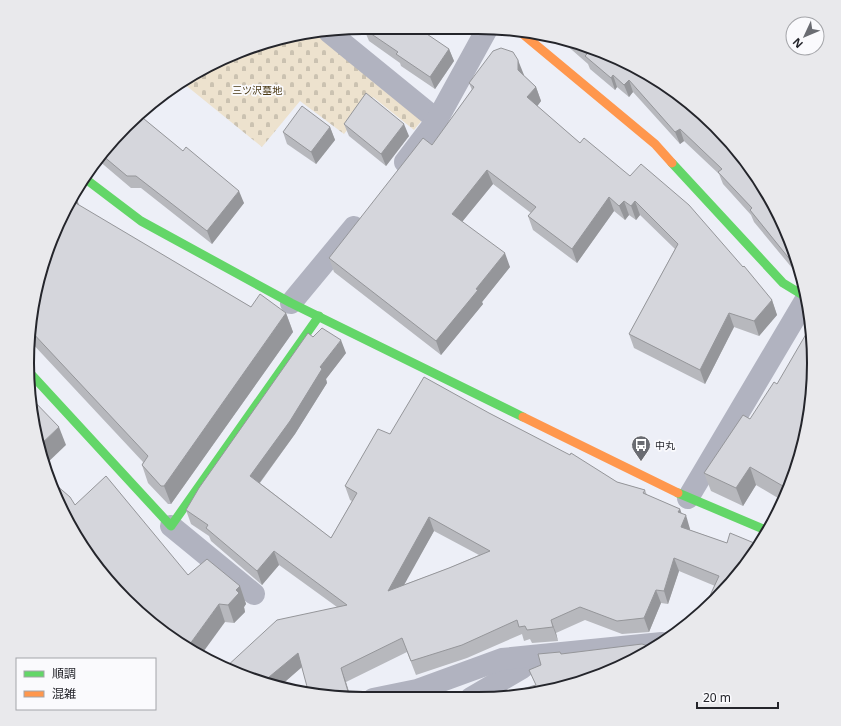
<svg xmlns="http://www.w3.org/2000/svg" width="841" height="726" font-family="'Noto Sans','Noto Sans JP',sans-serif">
<defs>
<pattern id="cemetery-stones" width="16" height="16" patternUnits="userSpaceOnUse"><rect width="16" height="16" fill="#ede2ce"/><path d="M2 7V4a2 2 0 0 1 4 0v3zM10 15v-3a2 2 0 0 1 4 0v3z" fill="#cbc2b1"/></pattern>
</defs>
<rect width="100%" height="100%" fill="#edeff7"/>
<polygon fill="url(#cemetery-stones)" points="317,33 423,119 414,130 373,97 344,134 300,101 262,147 183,83 214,62 276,38"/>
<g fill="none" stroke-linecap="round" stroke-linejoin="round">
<g stroke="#b1b3c0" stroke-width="22">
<polyline points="329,32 437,120"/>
<polyline points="405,162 437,120 487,29"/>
<polyline points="291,303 354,227"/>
<polyline points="688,498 806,299"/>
<polyline points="171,526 254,594"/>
<polyline points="471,698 522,668 537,656"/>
<polyline points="373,699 417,690 502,659 662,643"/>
</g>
<g stroke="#63d668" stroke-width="9">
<polyline points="672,163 783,283 806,297"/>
<polyline points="83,177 141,221 291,303 523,417"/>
<polyline points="30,373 171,526 319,316"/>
<polyline points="678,493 768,531"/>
</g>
<g stroke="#ff974d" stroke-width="9">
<polyline points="518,30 655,144 672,163"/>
<polyline points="523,417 678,493"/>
</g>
</g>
<g fill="#b7b8bd" fill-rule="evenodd">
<polygon points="364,29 449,49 454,61 435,89 401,66 400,63 369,41"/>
<polygon points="564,43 627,62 683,97 796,255 802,280 754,222 751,215 723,184 719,174 684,141 680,144 633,92 629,97 617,87 615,90 590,69 588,64"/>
<polygon points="524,75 524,76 536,87 541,101 537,106 580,143 772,300 777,315 759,336 734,327 705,384 634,348 629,334 675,249 640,215 636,220 629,215 625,220 614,211 577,263 533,230 528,216 531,213 493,184 462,222 510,267 482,302 483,304 441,355 334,272 329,258 432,145 472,90 469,83"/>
<polygon points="138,114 244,203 212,244 141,188 131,188 98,160"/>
<polygon points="344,124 409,136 386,166 349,136"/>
<polygon points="330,127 335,140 316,164 287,144 283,132"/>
<polygon points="79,206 251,307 286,313 293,332 171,504 168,504 148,483 142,465 143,462 30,341 30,319"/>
<path d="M313,337L346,353L326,379L327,383L295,434L260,483L331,538L352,501L350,500L345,486L390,434L489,413L617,482L645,490L647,495L680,509L681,513L690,529V530L727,543L759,545L715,586L679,571L668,604L661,603L649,632L622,634L585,620L556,633L558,641L532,643L530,639L524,641L522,634L467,658L416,675L407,652L346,682L302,667L279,687L235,674L337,607L279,565L262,585L211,541L209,536L191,524L186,510ZM434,531L479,555L449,568L403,585Z"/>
<polygon points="803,450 783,501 756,485 743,506 711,491 704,473"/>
<polygon points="75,505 188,575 240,586 246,604 244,607 245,612 234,623 225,622"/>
</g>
<g fill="#95969a">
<polygon points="449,49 454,61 435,89 430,77"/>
<polygon points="518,60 524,75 523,85 518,70"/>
<polygon points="613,75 617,87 615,90 611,78"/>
<polygon points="629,80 633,92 629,97 624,85"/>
<polygon points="536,87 541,101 533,112 527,97"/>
<polygon points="404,124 409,136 386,166 381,154"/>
<polygon points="330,127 335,140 316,164 311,152"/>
<polygon points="680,129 684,141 680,144 675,132"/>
<polygon points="487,170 493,184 457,228 452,214"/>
<polygon points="239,191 244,203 212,244 207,231"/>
<polygon points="76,197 83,215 74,202"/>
<polygon points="609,197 614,211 577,263 572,249"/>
<polygon points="624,201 629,215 625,220 619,206"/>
<polygon points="635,201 640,215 636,220 631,206"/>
<polygon points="505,253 510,267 482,302 483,304 441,355 436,341 476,289"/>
<polygon points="772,300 777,315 759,336 754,321"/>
<polygon points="286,313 293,332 171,504 164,486"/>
<polygon points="729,313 734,327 705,384 700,370"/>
<polygon points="341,340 346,353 326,379 327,383 295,434 255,489 250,476 320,367"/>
<polygon points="59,427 66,445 44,466 39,446"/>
<polygon points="750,467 756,485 743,506 736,488"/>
<polygon points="680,509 684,520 686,515 690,529 686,541 681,527 678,512"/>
<polygon points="429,517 434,531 393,605 388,591"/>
<polygon points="274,551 279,565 262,585 257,571"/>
<polygon points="674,558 679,571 668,604 664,591"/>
<polygon points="240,586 246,604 244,607 245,612 234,623 228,605 236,590"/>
<polygon points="656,590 661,603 649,632 644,618"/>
<polygon points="219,604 225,622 201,655 187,648"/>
<polygon points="551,620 556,633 558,641 553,627"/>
<polygon points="298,653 303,666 279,687 263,682"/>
<polygon points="341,668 346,682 351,698 350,698"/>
</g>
<g fill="#d5d6dc" stroke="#95969a" fill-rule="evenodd">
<polygon points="364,27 418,28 449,49 430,77 396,54 398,52 364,29"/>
<polygon points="579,47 627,62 683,97 731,142 769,195 796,255 799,268 796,267 750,210 752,208 718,172 722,169 680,129 675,132 629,80 624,85 613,75 611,78 585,56 587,54"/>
<polygon points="501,48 513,52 518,60 518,70 536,87 527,97 580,143 584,138 630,176 641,164 689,205 743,267 744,266 772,300 754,321 729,313 700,370 629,334 678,244 635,201 631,206 624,201 619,206 609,197 572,249 528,216 536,207 487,170 452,214 505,253 476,289 478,290 436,341 329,258 423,138 432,145 474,87 469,83 493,51"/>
<polygon points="366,93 404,124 381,154 344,124"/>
<polygon points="302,106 330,127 311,152 283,132"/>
<polygon points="138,114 183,151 186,147 239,191 207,231 136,176 127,176 102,155"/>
<polygon points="74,195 76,197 74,202 251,307 260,294 286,313 164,486 161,486 142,465 148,456 30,330 30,319 52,235"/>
<path d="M322,328L341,340L320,367L322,369L290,421L250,476L331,538L357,493L345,486L378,429L390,434L424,377L489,413L570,455L571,453L617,482L645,490L643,493L680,509L678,512L686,515L681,527L727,543L730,533L759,545L745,567L702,613L719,576L674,558L664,591L656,590L644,618L617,621L580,607L551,620L553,627L527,630L525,626L519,627L517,620L462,645L411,661L402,638L341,668L350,698L309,694L298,653L263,682L235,674L225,668L277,620L347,605L274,551L257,571L206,528L208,525L186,510L199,488L308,333L313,337ZM429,517L490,551L449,568L388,591Z"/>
<polygon points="809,329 811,330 813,385 803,450 788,489 750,467 736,488 704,473 743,415 750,419 774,382 777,384"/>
<polygon points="30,397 59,427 39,446 30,407"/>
<polygon points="106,476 188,575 207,559 240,586 236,590 239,593 228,605 219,604 187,648 176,642 125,600 84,549 48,478 70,497 75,505"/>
<polygon points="642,644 654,648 646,654 586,681 500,698 492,698 536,685 529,670 541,665 538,654 560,652 561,654"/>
<polygon points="396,694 397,699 375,699"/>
</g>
<defs>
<g id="bus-pin" transform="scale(1)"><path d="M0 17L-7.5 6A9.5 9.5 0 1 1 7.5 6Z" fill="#6a6c72" stroke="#fafafd"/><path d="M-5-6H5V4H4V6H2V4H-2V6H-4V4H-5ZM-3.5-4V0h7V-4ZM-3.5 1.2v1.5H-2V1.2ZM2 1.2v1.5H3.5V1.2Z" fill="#fff"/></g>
</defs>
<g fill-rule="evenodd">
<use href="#bus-pin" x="641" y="445"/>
</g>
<g text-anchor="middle" stroke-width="3.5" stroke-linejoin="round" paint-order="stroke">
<g font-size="10" fill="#4a3812" stroke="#fafafd">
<text x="257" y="94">三ツ沢墓地</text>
</g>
<g font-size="10" fill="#24252b" stroke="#fafafd" text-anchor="start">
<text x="655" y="449">中丸</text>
</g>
</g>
<path d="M0 0H841V726H0ZM363 34H478A329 329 0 0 1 807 363V363A329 329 0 0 1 478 692H363A329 329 0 0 1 34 363V363A329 329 0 0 1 363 34Z" fill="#e9e9ec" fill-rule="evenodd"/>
<path fill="none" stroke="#24252b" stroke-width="2" d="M363 34H478A329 329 0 0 1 807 363V363A329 329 0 0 1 478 692H363A329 329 0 0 1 34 363V363A329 329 0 0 1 363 34Z"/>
<rect x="16" y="658" width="140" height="52" fill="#fafafd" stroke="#a4a5a9"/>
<rect x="24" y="671" width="20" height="6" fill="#63d668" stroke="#a4a5a9"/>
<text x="52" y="678" font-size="12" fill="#24252b">順調</text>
<rect x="24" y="691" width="20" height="6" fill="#ff974d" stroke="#a4a5a9"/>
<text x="52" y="698" font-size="12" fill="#24252b">混雑</text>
<g transform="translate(805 36) rotate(226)"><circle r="19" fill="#fafafd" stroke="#a4a5a9"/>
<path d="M0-3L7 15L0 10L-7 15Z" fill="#6a6c72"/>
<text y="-6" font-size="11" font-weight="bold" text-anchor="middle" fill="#24252b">N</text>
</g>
<path d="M697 702v6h81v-6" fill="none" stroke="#24252b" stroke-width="2"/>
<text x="703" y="702" font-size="12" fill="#24252b" stroke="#fafafd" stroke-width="3" paint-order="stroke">20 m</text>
</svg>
